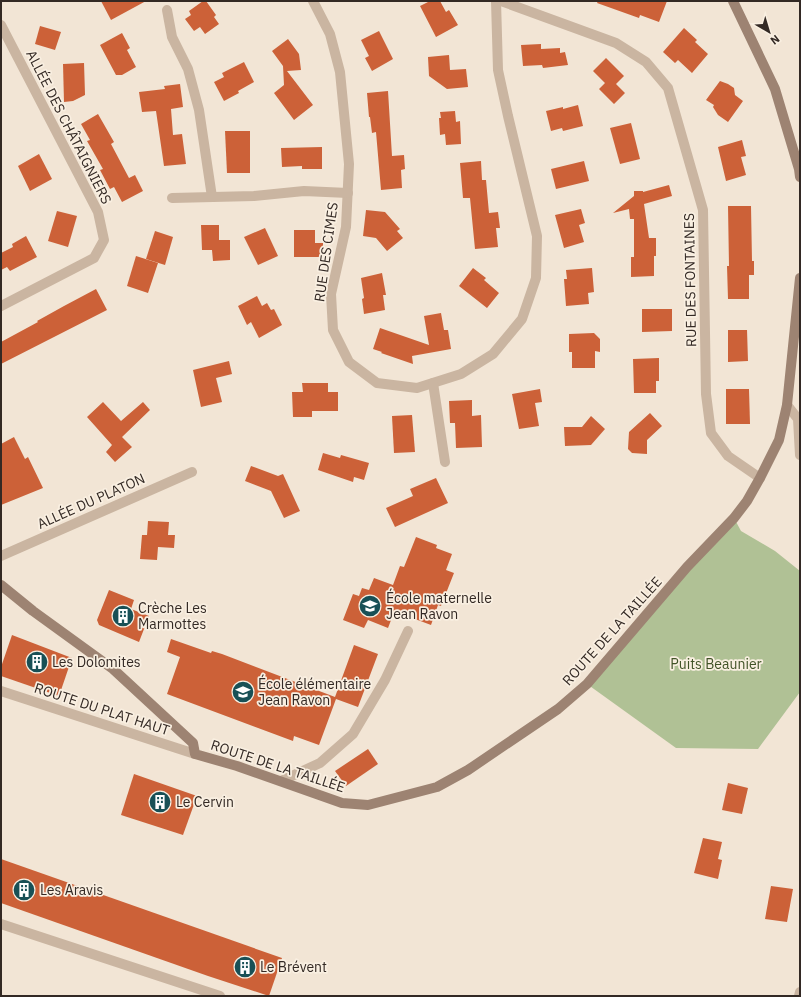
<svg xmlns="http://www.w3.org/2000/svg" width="801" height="997" font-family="'IBM Plex Sans',sans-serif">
<rect width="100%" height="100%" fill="#f2e5d5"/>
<polygon fill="#b0c195" points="734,518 741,531 775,551 800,571 800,692 758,749 676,748 587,684"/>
<g fill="#cc6138">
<polygon points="101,1 146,1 111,20"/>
<polygon points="203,1 206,1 216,15 214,17 219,24 205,34 200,27 194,31 185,19 191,15 189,11"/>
<polygon points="430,1 440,1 446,12 449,10 458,25 436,37 420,6"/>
<polygon points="598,1 667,1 659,22 640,15 639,18 597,3"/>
<polygon points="40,26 61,32 55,50 35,44"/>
<polygon points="684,28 697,40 695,42 708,54 692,73 678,60 675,63 663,52"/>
<polygon points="379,31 393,59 372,71 365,58 369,56 361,40"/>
<polygon points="122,33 130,48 127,50 136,67 122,75 116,75 100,45"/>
<polygon points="288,39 299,54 301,70 287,71 313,105 294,120 274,93 284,85 283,66 272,51"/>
<polygon points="541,44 541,49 560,48 560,53 565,52 568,65 543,68 542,65 523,66 521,45"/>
<polygon points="449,55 450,70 466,69 468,87 447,89 429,76 428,57"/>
<polygon points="606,58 624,76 616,84 625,93 614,104 599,89 605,83 593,71"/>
<polygon points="244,62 254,82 238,91 239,93 224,101 214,82 224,77 222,73"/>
<polygon points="84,63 85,95 73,101 64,102 63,64"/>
<polygon points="720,81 728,84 734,88 735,95 743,101 728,122 718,115 713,107 714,105 706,100"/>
<polygon points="180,84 183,107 171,109 173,135 182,134 186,164 164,166 156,111 142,112 139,92 165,89 164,86"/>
<polygon points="388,91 392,156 404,155 405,169 401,170 402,188 381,190 376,132 372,133 370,117 369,117 367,93"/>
<polygon points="578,105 583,126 563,131 562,128 551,131 546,111 563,107 563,109"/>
<polygon points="455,111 456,122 460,121 461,144 446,145 445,134 440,135 439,118 441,118 440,112"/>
<polygon points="98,114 114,142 111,144 129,178 135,175 143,191 122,202 114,187 110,189 100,170 103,169 87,141 90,140 81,124"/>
<polygon points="631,123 640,159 620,164 610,128"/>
<polygon points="225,131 250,131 250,173 227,173"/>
<polygon points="742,140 746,156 741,157 746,175 726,181 718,147"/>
<polygon points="322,147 322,169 302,169 302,166 282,167 281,148"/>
<polygon points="39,154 52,179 30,191 18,166"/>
<polygon points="481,161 482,180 486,180 489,213 498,212 500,228 496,228 498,247 475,249 470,198 463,198 460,163"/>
<polygon points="584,161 589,181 556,189 551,169"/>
<polygon points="669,185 672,196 644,204 649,238 656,238 656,256 654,256 654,276 631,277 631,257 634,257 634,219 630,219 629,209 613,213 634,196 634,191 643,191 643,192"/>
<polygon points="728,206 751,206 752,261 754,261 754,275 749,275 749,299 728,299 727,266 729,266"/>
<polygon points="581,209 585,223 579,225 584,242 564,248 555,215"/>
<polygon points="366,210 385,212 400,229 397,231 403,238 387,251 376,238 363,236"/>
<polygon points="57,211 77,216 68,247 48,241"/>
<polygon points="201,225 219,225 219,240 230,240 230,260 213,261 212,250 202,250"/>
<polygon points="265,228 278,256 258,265 244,237"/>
<polygon points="294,230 315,230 315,243 323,243 323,257 294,257"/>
<polygon points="155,231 173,237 165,265 146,259"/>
<polygon points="26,236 37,257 10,271 7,267 1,270 1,253 13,247 12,244"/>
<polygon points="136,256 158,263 148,293 127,286"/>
<polygon points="473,268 486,278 484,280 499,293 487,308 459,286"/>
<polygon points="592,268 594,292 588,293 589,304 566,306 564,279 567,279 566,270"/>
<polygon points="382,273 386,295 383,295 385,310 364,314 362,299 364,298 361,278"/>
<polygon points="96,289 107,310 1,364 1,342 38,322 37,321 64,306"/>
<polygon points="257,296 262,306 267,303 271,310 274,309 282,325 259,338 251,322 247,325 238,306"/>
<polygon points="642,309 672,309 672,331 642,332"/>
<polygon points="441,313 444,330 448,330 451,349 412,356 413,364 381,353 382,352 373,349 380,328 429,345 424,316"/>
<polygon points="728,330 747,330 748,361 728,362"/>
<polygon points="594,333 600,339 600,352 595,351 595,368 572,368 572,352 569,352 569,334"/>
<polygon points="659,358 659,381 656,381 656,393 634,393 633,359"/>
<polygon points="229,361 232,374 216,378 222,402 201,407 193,370"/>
<polygon points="302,383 328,383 328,392 338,392 338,411 312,411 312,417 293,417 292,392 303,392"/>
<polygon points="540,389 542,402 535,403 539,426 519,429 512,394"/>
<polygon points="726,389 749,389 750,424 726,424"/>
<polygon points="472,400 472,416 481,415 482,447 456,448 455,423 450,423 449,401"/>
<polygon points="103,402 121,421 143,402 150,410 122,437 132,447 115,462 106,452 112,445 87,417"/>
<polygon points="650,413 662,426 647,440 647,454 632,453 628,449 629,432"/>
<polygon points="412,415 415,452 394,453 392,416"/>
<polygon points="591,416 605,429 591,445 565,446 564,427 582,427"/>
<polygon points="14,437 25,459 28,457 43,488 1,505 1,444"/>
<polygon points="323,453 340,458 341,455 369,463 364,480 354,477 353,482 318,470"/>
<polygon points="251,466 278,476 283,474 300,511 284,518 271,491 245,481"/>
<polygon points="436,478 448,503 395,527 386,508 413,496 410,489"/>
<polygon points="148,521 169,522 168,535 175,535 174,548 158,547 157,560 140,559 142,535 147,535"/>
<polygon points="416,537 437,545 436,548 452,554 446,570 454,573 441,606 438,605 431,625 407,616 406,619 393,615 388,628 368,620 364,628 343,620 353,594 359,596 362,588 369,590 374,578 393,585 400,566 404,567"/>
<polygon points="109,590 134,600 131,609 149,616 139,642 99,625 97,620"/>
<polygon points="12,635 72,658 59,696 1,676 1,667"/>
<polygon points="171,639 211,653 212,651 222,654 335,697 354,645 378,654 358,707 336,699 319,745 294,736 293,741 167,694 180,657 167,652"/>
<polygon points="368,749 378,764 346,786 335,771"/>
<polygon points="134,774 197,796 183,835 121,815"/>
<polygon points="728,783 748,788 742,814 722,810"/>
<polygon points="703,838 722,842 718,859 722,860 718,879 694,873"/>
<polygon points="1,859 282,958 269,996 208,976 1,903"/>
<polygon points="771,886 793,889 787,922 765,919"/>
</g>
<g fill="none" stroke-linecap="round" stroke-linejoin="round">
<g stroke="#cab5a1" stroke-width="10">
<polyline points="313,1 330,34 340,72 349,164 346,227 331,294 333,330 349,362 377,383 417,388 461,374 493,354 522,319 536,278 537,236 508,116 498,70 496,1"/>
<polyline points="501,1 616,43 646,62 668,88 703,210 706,394 711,433 728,456 760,478"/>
<polyline points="167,10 172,37 188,69 199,110 212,197"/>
<polyline points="1,25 98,212 104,240 94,258 1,306"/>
<polyline points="172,198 254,196 304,191 348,193"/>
<polyline points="433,383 445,462"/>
<polyline points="787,405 798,419 800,455"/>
<polyline points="1,556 192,472"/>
<polyline points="1,691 195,754"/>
<polyline points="281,781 320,763 353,734 385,680 408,631"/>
<polyline points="1,924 220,996"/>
<polyline points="799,996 800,992"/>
</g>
<g stroke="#9d8372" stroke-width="10">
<polyline points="733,1 775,89 799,169 800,177"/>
<polyline points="1,585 33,611 113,669 193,743 195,754 237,766 342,803 368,805 437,787 468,770 558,709 587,684 687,567 734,518 747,501 760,478 779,440 787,405 800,278"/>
</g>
</g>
<defs>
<g id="school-disc" transform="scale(1.15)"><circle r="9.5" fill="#185056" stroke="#f9efe1"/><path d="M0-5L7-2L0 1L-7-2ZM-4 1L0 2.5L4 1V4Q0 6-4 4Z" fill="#fff"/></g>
<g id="building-disc" transform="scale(1.15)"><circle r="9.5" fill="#185056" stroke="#f9efe1"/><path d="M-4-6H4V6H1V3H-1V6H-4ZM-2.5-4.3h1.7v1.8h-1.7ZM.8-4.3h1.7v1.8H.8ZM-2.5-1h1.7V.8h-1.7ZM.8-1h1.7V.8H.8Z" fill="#fff"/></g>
</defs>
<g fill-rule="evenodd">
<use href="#school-disc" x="370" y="606"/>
<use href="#building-disc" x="123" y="616"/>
<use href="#building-disc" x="37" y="662"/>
<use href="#school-disc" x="243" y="692"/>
<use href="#building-disc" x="160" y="802"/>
<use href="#building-disc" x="24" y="890"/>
<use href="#building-disc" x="245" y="967"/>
</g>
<g text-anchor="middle" stroke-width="3.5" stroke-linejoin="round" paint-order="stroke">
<g font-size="14" fill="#332924" stroke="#f9efe1">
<text transform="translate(69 127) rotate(63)" y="5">ALLÉE DES CHÂTAIGNIERS</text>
<text transform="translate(326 252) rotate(-82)" y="5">RUE DES CIMES</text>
<text transform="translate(690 280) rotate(-91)" y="5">RUE DES FONTAINES</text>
<text transform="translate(91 501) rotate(-24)" y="5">ALLÉE DU PLATON</text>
<text transform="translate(612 631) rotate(-48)" y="5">ROUTE DE LA TAILLÉE</text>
<text transform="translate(102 709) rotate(18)" y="5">ROUTE DU PLAT HAUT</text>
<text transform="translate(278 766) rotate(18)" y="5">ROUTE DE LA TAILLÉE</text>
</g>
<g font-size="14" fill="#332924" stroke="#f9efe1" text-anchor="start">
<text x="386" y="603">École maternelle<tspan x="386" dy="16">Jean Ravon</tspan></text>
<text x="138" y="613">Crèche Les<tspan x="138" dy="16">Marmottes</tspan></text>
<text x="52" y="667">Les Dolomites</text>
<text x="258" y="689">École élémentaire<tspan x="258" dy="16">Jean Ravon</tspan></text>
<text x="176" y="807">Le Cervin</text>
<text x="40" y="895">Les Aravis</text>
<text x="260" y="972">Le Brévent</text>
</g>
<g font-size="14" fill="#415327" stroke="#f9efe1">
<text x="716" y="669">Puits Beaunier</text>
</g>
</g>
<rect width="801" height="997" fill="none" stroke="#332924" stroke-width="4"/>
<g transform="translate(769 32) rotate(142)" stroke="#f9efe1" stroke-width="3" paint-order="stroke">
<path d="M0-3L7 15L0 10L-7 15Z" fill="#332924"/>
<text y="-6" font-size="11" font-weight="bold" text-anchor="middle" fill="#332924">N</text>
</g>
</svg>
